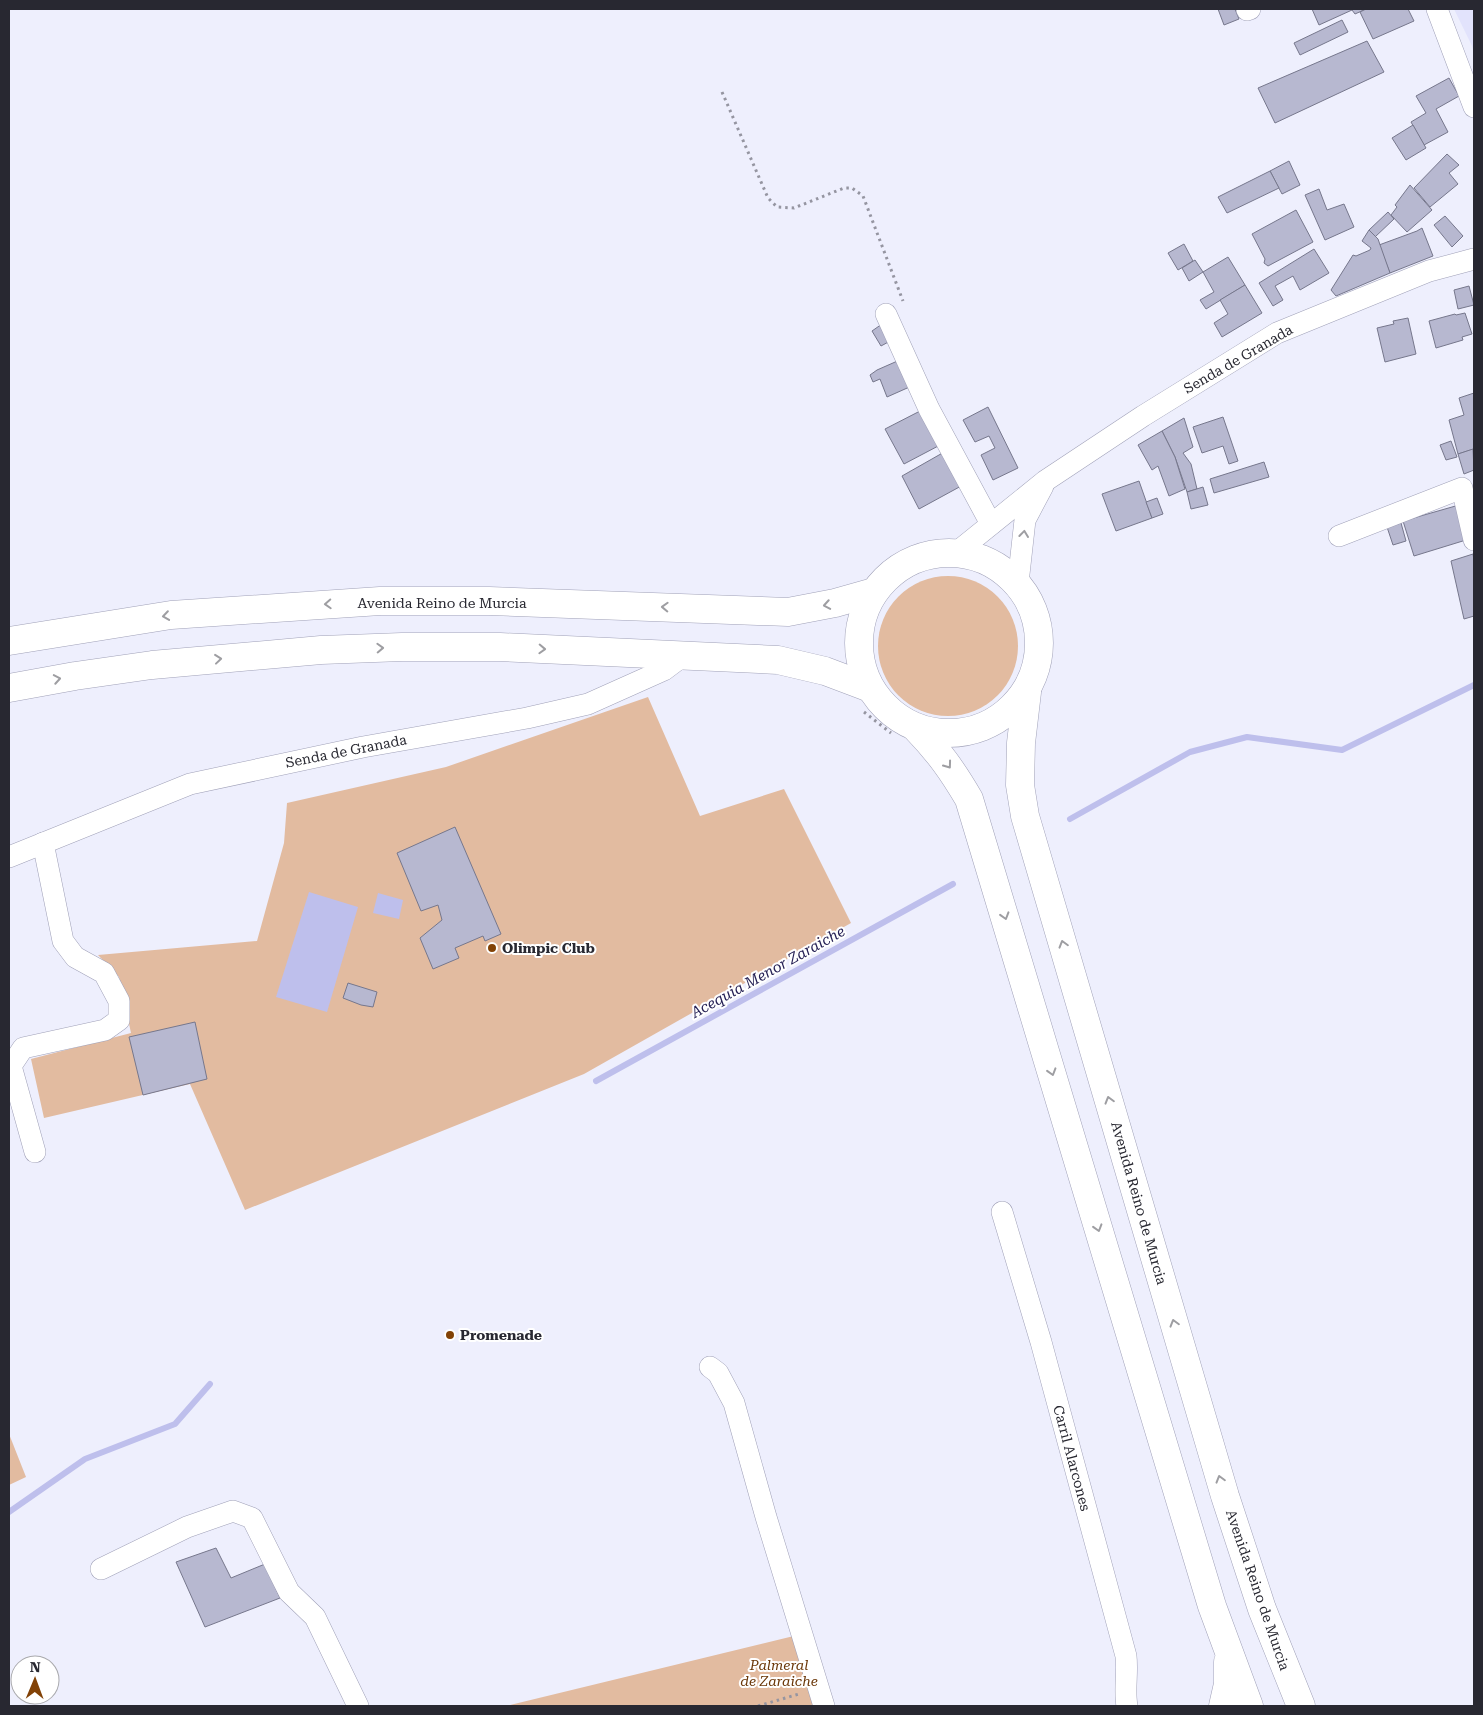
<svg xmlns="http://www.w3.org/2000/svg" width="1483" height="1715" font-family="'Roboto Serif',serif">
<rect width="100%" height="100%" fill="#eeeffd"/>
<polygon fill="#e2e3fc" points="1454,9 1474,9 1474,54 1472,46"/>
<g fill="#e2bba0">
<circle cx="948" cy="646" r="70"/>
<polygon points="648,697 700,816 784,789 851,923 584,1074 245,1210 190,1084 44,1118 31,1059 131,1033 119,977 98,955 257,941 284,843 287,803 446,767"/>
<polygon points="9,1434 26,1477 9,1485"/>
<polygon points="802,1634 824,1706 506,1706"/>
</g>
<g fill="#bebfec">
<polygon points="309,892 358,907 327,1012 276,997"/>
<polygon points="378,893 403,900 399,919 373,913"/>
</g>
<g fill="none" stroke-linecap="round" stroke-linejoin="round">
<g stroke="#bebfec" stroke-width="6">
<polyline points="1070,819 1190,752 1247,737 1342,750 1474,685"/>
<polyline points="596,1081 953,884"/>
<polyline points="9,1512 85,1459 175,1424 210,1384"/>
</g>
</g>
<g fill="#b7b8d0" stroke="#76778c">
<polygon points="1218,9 1235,9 1239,19 1224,25"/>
<polygon points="1312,9 1366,9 1355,14 1352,10 1319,25"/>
<polygon points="1366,9 1408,9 1414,21 1373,39 1360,12"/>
<polygon points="1342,20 1348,32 1300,55 1294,43"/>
<polygon points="1367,41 1384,72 1275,123 1258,88"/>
<polygon points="1449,78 1459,96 1436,109 1448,132 1424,145 1411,122 1426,113 1416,96"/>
<polygon points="1413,125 1426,148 1406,160 1392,138"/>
<polygon points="1447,154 1459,165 1449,173 1458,184 1430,207 1414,188"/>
<polygon points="1289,161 1300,185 1282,194 1270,171"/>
<polygon points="1270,171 1279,188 1227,213 1218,197"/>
<polygon points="1410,185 1432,210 1407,232 1391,215 1397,207 1395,205"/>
<polygon points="1319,189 1327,210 1344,204 1354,227 1325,240 1305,195"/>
<polygon points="1296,210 1313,242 1268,266 1264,263 1265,259 1252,234"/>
<polygon points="1388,212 1394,219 1375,237 1369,230"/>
<polygon points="1445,216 1463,236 1452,247 1434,225"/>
<polygon points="1422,228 1433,256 1390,273 1379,245 1417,231"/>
<polygon points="1369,230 1378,239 1390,273 1336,296 1331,290 1353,255 1356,256 1370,250 1371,248 1362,241"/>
<polygon points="1184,244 1193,261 1178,270 1168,253"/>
<polygon points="1314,249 1329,273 1300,290 1293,276 1275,286 1283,300 1273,306 1259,283"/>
<polygon points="1228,257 1245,285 1206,309 1200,300 1214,292 1203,272"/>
<polygon points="1195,260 1203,272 1189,281 1182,268"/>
<polygon points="1245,285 1262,313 1222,337 1214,323 1228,314 1220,300"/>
<polygon points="1469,286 1474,305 1458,309 1454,290"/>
<polygon points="1465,313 1472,334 1462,337 1463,340 1436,348 1429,321 1455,314 1456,315"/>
<polygon points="1408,318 1416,354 1385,362 1377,328 1394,324 1393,321"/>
<polygon points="882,324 892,340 881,346 872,331"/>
<polygon points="902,359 914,385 887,397 880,379 873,382 870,375 877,370"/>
<polygon points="1474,393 1474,449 1458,454 1449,420 1464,415 1459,398"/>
<polygon points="988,407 1018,468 993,480 981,455 995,448 989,436 975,442 963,420"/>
<polygon points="922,410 942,444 904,464 885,429"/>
<polygon points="1223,417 1238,461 1229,464 1223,446 1202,453 1193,427"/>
<polygon points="1184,418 1193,447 1183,453 1191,464 1197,489 1187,492 1175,457 1162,431"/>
<polygon points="1162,431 1175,457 1185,489 1169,496 1158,466 1152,470 1138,445"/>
<polygon points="1451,441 1457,457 1446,460 1440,445"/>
<polygon points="1473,449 1474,470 1464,474 1458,454"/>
<polygon points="946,451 963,485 919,509 902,476"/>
<polygon points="1264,462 1269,477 1214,493 1210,479"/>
<polygon points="1139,481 1152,518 1116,531 1102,494"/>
<polygon points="1203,487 1208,505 1191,509 1187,492"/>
<polygon points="1157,498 1163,514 1152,518 1146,502"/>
<polygon points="1459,505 1466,540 1414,556 1403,521"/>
<polygon points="1401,523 1406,541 1393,545 1387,527"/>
<polygon points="1473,554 1474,560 1474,616 1464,619 1451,561"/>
<polygon points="455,827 501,934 485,941 483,936 455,948 459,958 433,969 420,938 442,920 438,905 421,911 397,853"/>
<polygon points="348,983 377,992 373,1007 361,1005 343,998"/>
<polygon points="195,1022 207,1079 143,1095 129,1037"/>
<polygon points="216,1548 231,1578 265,1564 280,1598 205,1627 176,1562"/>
</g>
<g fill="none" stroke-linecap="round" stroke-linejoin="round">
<g stroke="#a0a1b8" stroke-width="22">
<g id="minor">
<polyline points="1437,9 1474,107"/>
<polyline points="1247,10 1250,9"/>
<polyline points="886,314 929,409 991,524"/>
<polyline points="1339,536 1462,488 1474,540"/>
<polyline points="957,552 1045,481 1143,416 1277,333 1429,271 1474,259"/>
<polyline points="1018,583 1025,520 1043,486"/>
<polyline points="9,857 190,784 363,747 527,718 588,704 664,670 684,655"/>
<polyline points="35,1152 11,1066 23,1048 105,1030 119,1020 119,1001 104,973 75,957 63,941 43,843"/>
<path d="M1002,1212L1041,1342L1126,1656C1128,1673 1124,1690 1127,1706"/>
<polyline points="710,1367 718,1373 734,1403 766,1517 824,1706"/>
<polyline points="101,1569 187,1527 233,1511 252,1518 289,1592 315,1617 358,1706"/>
</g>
</g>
<g stroke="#a0a1b8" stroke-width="29">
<g id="major">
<circle cx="949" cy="643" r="90"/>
<polyline points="9,641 171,615 380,601 489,601 788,612 835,603 874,592"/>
<polyline points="9,688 75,676 152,665 321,650 402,647 500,647 778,660 825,671 870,688"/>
<polyline points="1027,692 1021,743 1020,785 1025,816 1225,1496 1262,1609 1301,1706"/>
<path d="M916,728C939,752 952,770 969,799L1212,1606L1249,1706"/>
<polyline points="1223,1706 1228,1684 1228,1662"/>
</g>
</g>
<g stroke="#9595a1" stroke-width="3" stroke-dasharray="2.5 4" stroke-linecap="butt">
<polyline points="722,92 768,198 777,207 794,208 844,188 852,188 863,196 903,301"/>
<polyline points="864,712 891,733"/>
<polyline points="758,1706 799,1694"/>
</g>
<use href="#minor" stroke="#fff" stroke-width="21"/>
<use href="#major" stroke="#fff" stroke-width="28"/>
</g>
<defs><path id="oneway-chevron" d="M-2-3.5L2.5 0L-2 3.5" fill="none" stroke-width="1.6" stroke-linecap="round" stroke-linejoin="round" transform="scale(1.25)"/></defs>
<g stroke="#9e9ea2">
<use href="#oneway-chevron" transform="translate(1024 534) rotate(-83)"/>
<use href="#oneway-chevron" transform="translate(328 604) rotate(177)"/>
<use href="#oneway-chevron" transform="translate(827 605) rotate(170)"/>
<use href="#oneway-chevron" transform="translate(665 607) rotate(-178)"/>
<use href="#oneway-chevron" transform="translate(166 616) rotate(172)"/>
<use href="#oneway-chevron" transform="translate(380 648) rotate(-2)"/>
<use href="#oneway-chevron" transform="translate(542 649) rotate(2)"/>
<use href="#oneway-chevron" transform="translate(218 659) rotate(-6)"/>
<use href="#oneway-chevron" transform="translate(57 679) rotate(-10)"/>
<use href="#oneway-chevron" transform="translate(948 765) rotate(54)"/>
<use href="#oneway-chevron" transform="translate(1005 916) rotate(73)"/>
<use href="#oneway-chevron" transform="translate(1063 944) rotate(-106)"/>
<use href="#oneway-chevron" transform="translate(1052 1072) rotate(73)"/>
<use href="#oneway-chevron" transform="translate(1109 1100) rotate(-106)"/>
<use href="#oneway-chevron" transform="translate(1098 1228) rotate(73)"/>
<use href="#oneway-chevron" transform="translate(1174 1323) rotate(-106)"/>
<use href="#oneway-chevron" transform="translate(1220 1479) rotate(-106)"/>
</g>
<g fill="#824206" stroke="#fff" stroke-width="2">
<circle cx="492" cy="948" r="5"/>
<circle cx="450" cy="1335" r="5"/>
</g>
<g text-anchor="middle" stroke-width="4" stroke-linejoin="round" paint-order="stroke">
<g font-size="14" fill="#282831" stroke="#fff">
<text transform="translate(1238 359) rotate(-30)" y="5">Senda de Granada</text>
<text x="442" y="608">Avenida Reino de Murcia</text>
<text transform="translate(346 751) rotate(-11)" y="5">Senda de Granada</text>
<text transform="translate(1139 1203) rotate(74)" y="5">Avenida Reino de Murcia</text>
<text transform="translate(1072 1458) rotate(75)" y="5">Carril Alarcones</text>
<text transform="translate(1258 1590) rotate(71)" y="5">Avenida Reino de Murcia</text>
</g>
<g font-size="14" font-weight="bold" fill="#282831" stroke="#fff" text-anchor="start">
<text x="502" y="953">Olimpic Club</text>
<text x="460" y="1340">Promenade</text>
</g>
<g font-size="14" font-style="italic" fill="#6a3607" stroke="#fff">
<text x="779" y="1670">Palmeral<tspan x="779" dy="16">de Zaraiche</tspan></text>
</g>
<g font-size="15" font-style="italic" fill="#262155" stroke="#fff">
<text transform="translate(768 972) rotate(-29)" y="5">Acequia Menor Zaraiche</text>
</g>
</g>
<rect width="1483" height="1715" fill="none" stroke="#282831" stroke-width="20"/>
<g transform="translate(35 1680) rotate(1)"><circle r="24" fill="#ffffff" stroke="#a9a9ad"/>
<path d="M0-4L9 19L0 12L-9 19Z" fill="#824206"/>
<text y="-8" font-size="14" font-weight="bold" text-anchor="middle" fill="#282831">N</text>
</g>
</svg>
